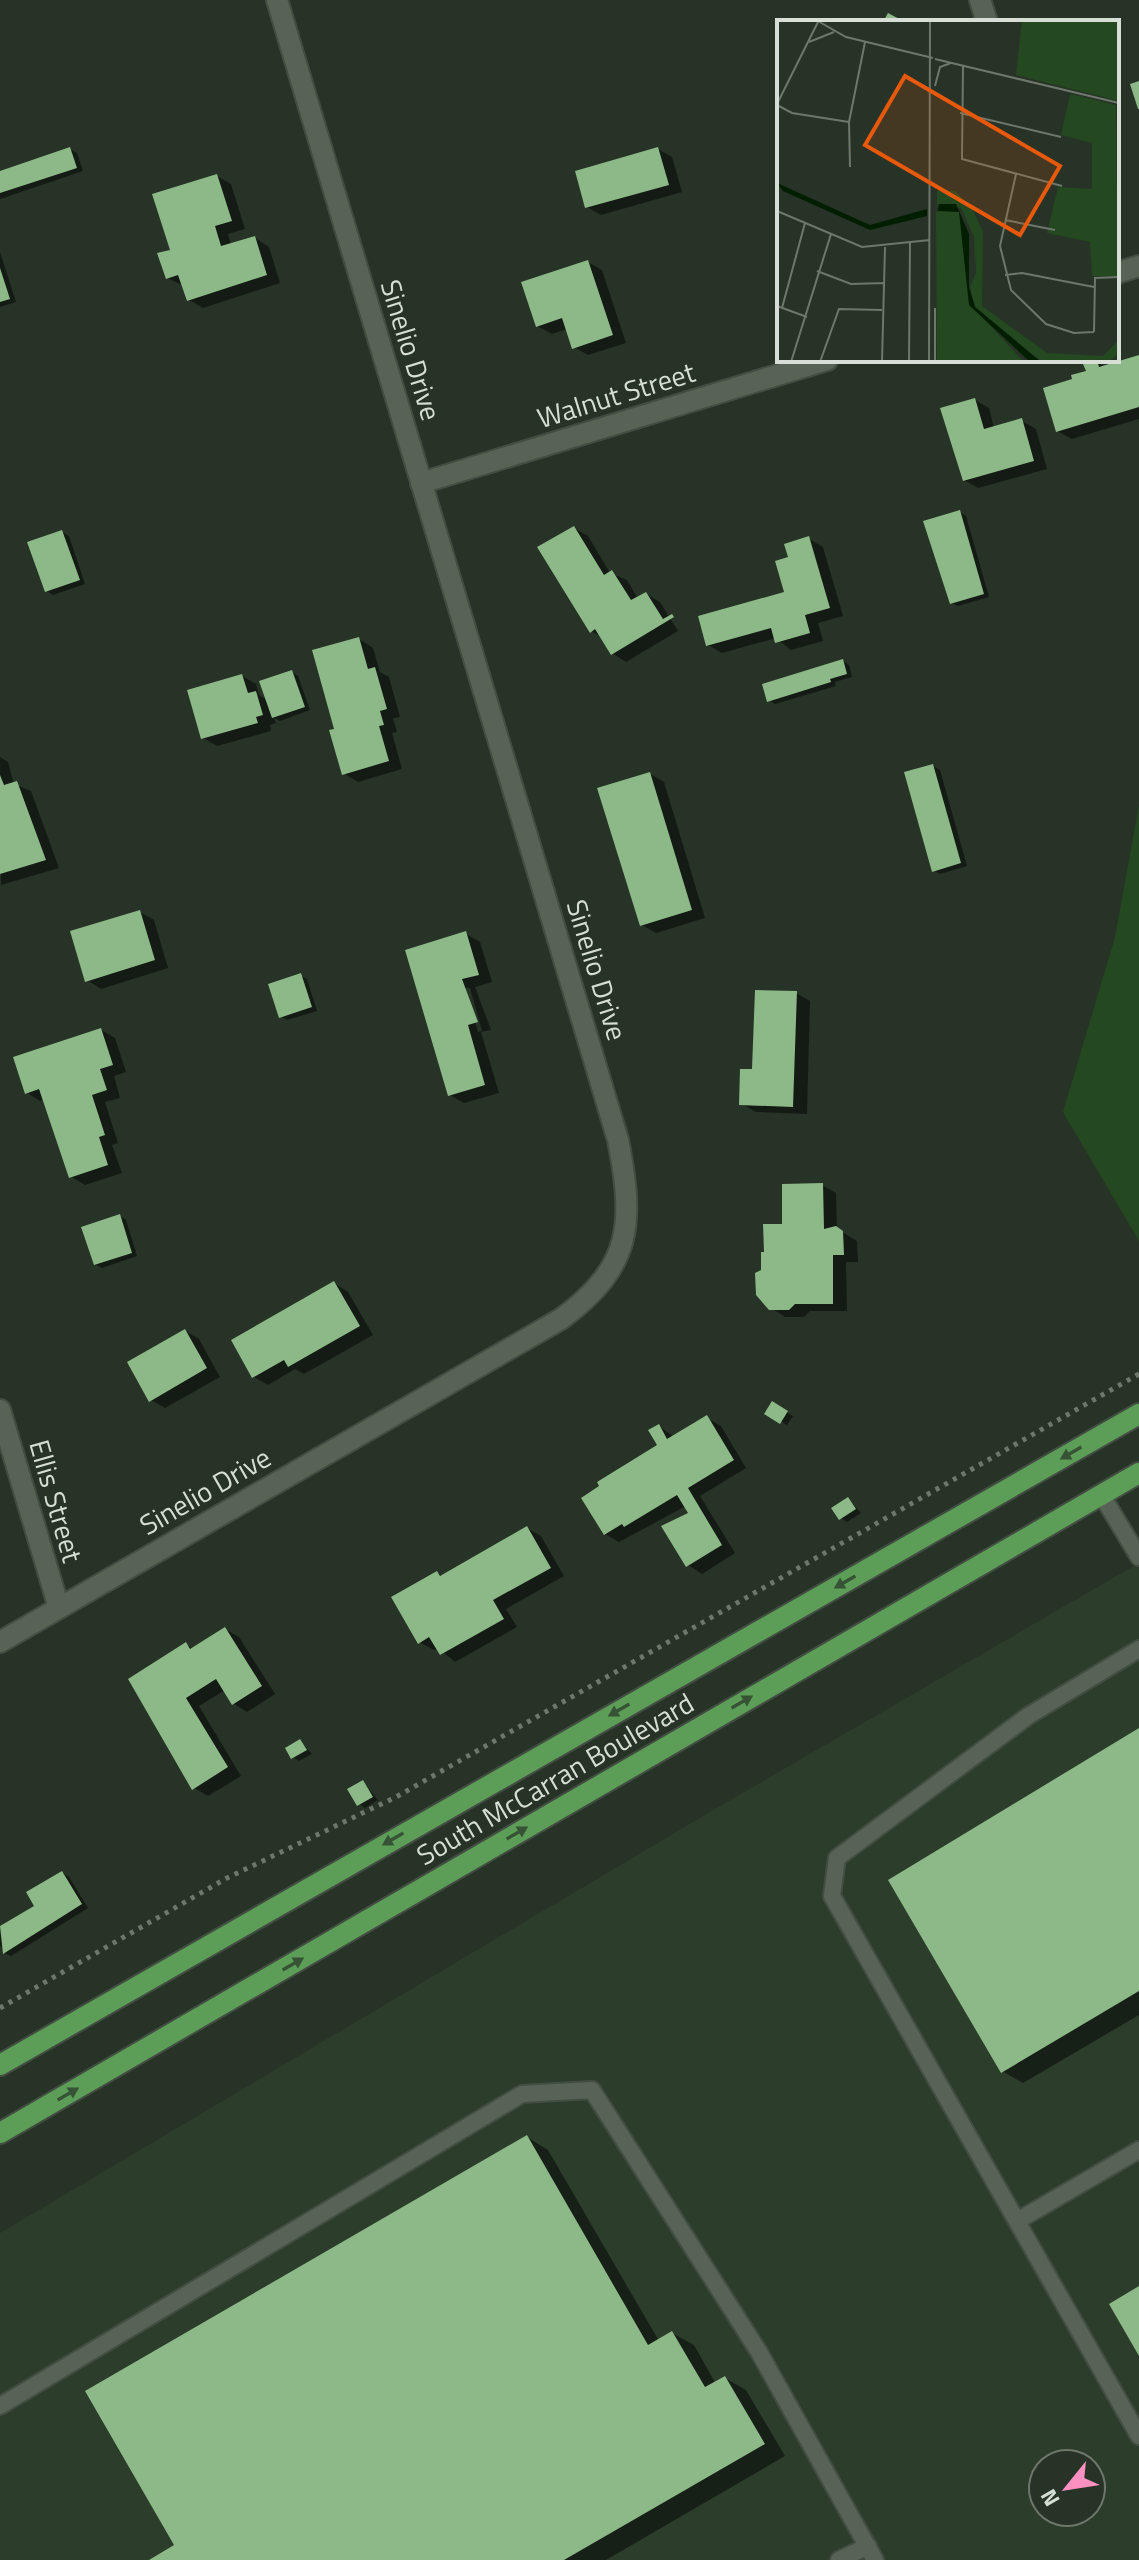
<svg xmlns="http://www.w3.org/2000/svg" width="1139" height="2560" font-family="'Titillium Web',sans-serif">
<rect width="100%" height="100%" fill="#273326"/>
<path fill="#2c3d2b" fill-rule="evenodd" d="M1139,1563V2560H0V2233L720,1806ZM1043,2464H1091V2512H1043Z"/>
<polygon fill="#244820" points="1139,805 1139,1241 1063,1112 1115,937"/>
<g fill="#0007" fill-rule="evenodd">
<polygon points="70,149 77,153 83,171 0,199 0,173"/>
<polygon points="658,149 672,157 682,192 601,215 587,207"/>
<polygon points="217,176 231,184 245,229 228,234 231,245 255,238 269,247 280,283 203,308 188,299 184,286 167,278 173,251"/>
<polygon points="0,252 16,302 0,307"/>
<polygon points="588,262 602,270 626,343 588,355 574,347 567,329 552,334 537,326"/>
<polygon points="1139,358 1139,419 1072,439 1057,431 1075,381 1097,362 1105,367"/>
<polygon points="975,400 989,408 994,428 1022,421 1036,429 1047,469 978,488 964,480"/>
<polygon points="960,512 966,516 989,597 958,606 951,603"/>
<polygon points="574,528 588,536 610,573 627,580 638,599 646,594 660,602 678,631 626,662 612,653 603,638 591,631"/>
<polygon points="62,532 69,536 85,584 53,595 47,591"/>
<polygon points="809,539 823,547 843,616 818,623 823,641 791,650 776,638 722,653 708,645 786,593 791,558"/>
<polygon points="359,639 373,648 380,672 389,677 400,717 393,718 397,732 392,733 402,769 358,782 343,773 337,730"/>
<polygon points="843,661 849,665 852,677 835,682 836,686 775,704 769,700"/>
<polygon points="292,672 298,676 310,710 280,721 274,718 276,723 270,725 271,731 217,746 203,738 242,676 256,684 259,695 267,700"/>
<polygon points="0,757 8,762 14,784 31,791 59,868 1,885"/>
<polygon points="933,766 940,770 967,866 940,874 933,870"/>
<polygon points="650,774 664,782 705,918 656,933 642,925"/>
<polygon points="140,912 154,920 168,968 101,989 87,980"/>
<path d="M466,934L480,942L492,982L475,987L491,1030L481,1032L499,1093L464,1103L450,1095ZM465,988H470L482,1031L478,1032Z"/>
<polygon points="301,976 307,979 317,1011 287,1020 280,1016"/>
<polygon points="796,993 810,1001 807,1114 756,1112 742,1104 754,1071"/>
<polygon points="101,1030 115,1038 126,1072 114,1076 120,1098 105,1102 118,1143 112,1145 122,1173 85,1185 70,1176 45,1099 40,1101 26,1092"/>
<polygon points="822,1185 836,1193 837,1229 857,1241 858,1262 846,1262 847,1311 810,1311 804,1317 785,1317 771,1308 763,1271 785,1226"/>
<polygon points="120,1216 126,1220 137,1256 102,1268 95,1264"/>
<polygon points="334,1283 348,1292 373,1335 304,1374 295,1369 268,1385 254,1377"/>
<polygon points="185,1331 199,1339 220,1377 165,1408 151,1400"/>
<polygon points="772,1404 793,1416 787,1425 767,1413"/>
<polygon points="707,1418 721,1426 746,1468 700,1496 735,1553 702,1574 688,1565 691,1514 686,1506 619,1542 605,1534 660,1446 659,1426 674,1437"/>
<polygon points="848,1499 861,1513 847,1522 841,1518"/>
<polygon points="527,1528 541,1536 564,1576 506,1609 517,1627 455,1662 438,1648 434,1650 419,1642 437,1573 443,1576"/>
<polygon points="225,1629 239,1637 275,1694 247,1712 233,1703 225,1690 199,1706 241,1776 208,1796 194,1788 130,1679 186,1644 193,1649"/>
<polygon points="1139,1731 1139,2015 1023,2083 1002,2071"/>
<polygon points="300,1741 312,1754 299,1761 293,1757"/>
<polygon points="363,1782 378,1800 365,1808 359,1804"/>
<polygon points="63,1873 69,1877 88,1908 11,1956 5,1953 0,1945 0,1929 37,1907"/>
<polygon points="527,2137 548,2150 659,2341 672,2333 694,2345 716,2384 725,2378 746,2390 785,2456 606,2560 153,2560 177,2546"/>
</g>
<g fill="#8cb987">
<polygon points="888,13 905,22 883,22"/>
<polygon points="1139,81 1139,109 1138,109 1130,84"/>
<polygon points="70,147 77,168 0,193 0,171"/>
<polygon points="658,147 669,185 585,208 575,171"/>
<polygon points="217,174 232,221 215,226 221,246 255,236 267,275 187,301 178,275 166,279 157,253 170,250 152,194"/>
<polygon points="588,260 613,335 572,349 562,318 536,327 521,282"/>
<polygon points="0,268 10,299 0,302"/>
<polygon points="1139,355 1139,407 1056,432 1043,388 1072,379 1071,375 1086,371 1083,364 1097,360 1099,367"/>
<polygon points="975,398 984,429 1022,418 1034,461 963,481 940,408"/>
<polygon points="960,510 984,594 950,604 923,521"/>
<polygon points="574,526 604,575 612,570 631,600 646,592 663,619 672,614 674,617 611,655 595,629 590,633 537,547"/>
<polygon points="62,530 80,580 45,592 27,542"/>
<polygon points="809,536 830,608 805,615 810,633 775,643 771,628 706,646 698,616 784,592 775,561 788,557 784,544"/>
<polygon points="359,637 368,669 375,667 387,709 380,711 384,725 379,726 389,761 342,775 329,730 334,729 312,650"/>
<polygon points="843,659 847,674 830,679 831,682 767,702 762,684"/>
<polygon points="292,670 305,707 272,718 259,681"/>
<polygon points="242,674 248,693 256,691 263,715 256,717 258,723 201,739 187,690"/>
<polygon points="933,764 961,863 932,872 904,772"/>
<polygon points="650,772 692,910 640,926 597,788"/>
<polygon points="0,775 4,785 17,781 46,860 0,874"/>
<polygon points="140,910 155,960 85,982 70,931"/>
<polygon points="466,931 479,975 462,979 478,1022 468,1025 485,1085 448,1096 405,950"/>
<polygon points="301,973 312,1007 279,1018 268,984"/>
<polygon points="755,990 797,991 793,1107 739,1105 740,1069 752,1069"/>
<polygon points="101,1028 113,1065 100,1069 107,1090 92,1095 105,1135 99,1137 108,1165 69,1178 39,1089 25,1094 13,1057"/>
<polygon points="823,1183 824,1229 836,1226 843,1231 844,1255 833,1255 833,1304 795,1304 789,1310 769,1310 756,1295 755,1273 761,1270 761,1252 764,1252 763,1224 782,1224 782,1184"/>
<polygon points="120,1214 132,1253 94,1265 81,1227"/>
<polygon points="334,1281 360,1326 288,1367 284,1360 252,1378 231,1340"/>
<polygon points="185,1329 207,1368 149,1402 127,1362"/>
<polygon points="772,1401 788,1411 780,1424 764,1414"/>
<polygon points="707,1415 734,1460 688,1488 722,1545 686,1567 661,1526 688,1513 677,1495 624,1527 622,1524 604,1535 581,1498 599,1486 597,1482 657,1445 648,1430 659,1424 667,1439"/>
<polygon points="848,1497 856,1509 839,1520 831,1508"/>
<polygon points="527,1526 551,1568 493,1600 504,1619 440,1655 429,1637 418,1644 391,1597 437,1571 440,1576"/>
<polygon points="225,1627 262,1686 232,1705 216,1679 186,1698 228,1767 192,1790 128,1679 186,1642 190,1649"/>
<polygon points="1139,1728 1139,1991 1001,2073 888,1880"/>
<polygon points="300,1739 307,1750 291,1759 285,1748"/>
<polygon points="363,1780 373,1797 357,1806 347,1789"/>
<polygon points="62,1871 82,1904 3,1954 0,1926 34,1906 26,1892"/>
<polygon points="527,2135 648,2345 672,2331 705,2387 725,2376 765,2444 564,2560 149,2560 174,2545 85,2391"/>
<polygon points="1139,2286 1139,2356 1109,2304"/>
</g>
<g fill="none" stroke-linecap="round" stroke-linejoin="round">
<g stroke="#434e42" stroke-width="20">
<g id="lane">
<polyline points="1101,1494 1139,1557"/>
<polyline points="1139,1649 1028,1716 837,1858 832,1896 1139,2436"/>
<polyline points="1017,2221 1139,2150"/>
<polyline points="0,2406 522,2094 592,2090 759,2352 875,2560"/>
<polyline points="839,2560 868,2546"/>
</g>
</g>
<g stroke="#434e42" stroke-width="24">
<g id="street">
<polyline points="980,0 987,22"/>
<polyline points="1117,273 1139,266"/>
<polyline points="421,483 827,360"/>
<polyline points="0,1410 59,1608"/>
<path d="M0,1642L561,1319C633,1266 634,1223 618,1140L277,0"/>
</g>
</g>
<g stroke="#434e42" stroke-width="24">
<g id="primary">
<polyline points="0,2065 1139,1414"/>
<polyline points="0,2133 1139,1473"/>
</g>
</g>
<polyline stroke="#6d776c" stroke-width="5" stroke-dasharray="4 6" stroke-linecap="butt" points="0,2008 227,1878 396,1797 1139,1374"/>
<use href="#lane" stroke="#576455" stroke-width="16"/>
<use href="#street" stroke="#576455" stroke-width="20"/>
<use href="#primary" stroke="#5c9e57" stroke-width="20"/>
</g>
<defs><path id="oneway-solid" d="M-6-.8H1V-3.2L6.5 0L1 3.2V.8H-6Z" transform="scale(2)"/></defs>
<g fill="#375335">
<use href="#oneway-solid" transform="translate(1071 1453) rotate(150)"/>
<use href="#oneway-solid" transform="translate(845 1582) rotate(150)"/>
<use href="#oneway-solid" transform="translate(742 1702) rotate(-30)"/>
<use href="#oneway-solid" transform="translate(619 1710) rotate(150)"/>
<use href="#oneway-solid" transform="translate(517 1833) rotate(-30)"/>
<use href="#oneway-solid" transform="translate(393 1839) rotate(150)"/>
<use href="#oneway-solid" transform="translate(293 1964) rotate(-30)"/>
<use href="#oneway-solid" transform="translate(68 2094) rotate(-30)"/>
</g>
<g text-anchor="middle" stroke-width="8" stroke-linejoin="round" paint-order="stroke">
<g font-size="28" fill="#d6ded5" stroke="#273326">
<text transform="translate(411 350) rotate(73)" y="10">Sinelio Drive</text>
<text transform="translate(616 395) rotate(-17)" y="10">Walnut Street</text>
<text transform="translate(597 970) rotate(73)" y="10">Sinelio Drive</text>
<text transform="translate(205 1491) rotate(-30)" y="10">Sinelio Drive</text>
<text transform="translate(56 1501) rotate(74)" y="10">Ellis Street</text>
<text transform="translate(555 1779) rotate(-30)" y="10">South McCarran Boulevard</text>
</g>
</g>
<g transform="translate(777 20)">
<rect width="342" height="342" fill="#273326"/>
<path d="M245,0H342V81L239,55ZM293,74L339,85L341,256H315L313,222L270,213L281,167L315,169V123L284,115ZM160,171H178L194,186L206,212L205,286L270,333L326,336L342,320L339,336L331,342H265L198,287L193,267L199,253L197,217L184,188L160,185ZM174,188L182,192L189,221L192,283L247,342H160L159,192Z" fill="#244820"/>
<path d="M0,163L93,205L150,189V196L93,210L6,171ZM179,184L192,214V267L198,287L264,342H253L192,285L182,192L161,191L162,184Z" fill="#011e00"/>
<path fill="none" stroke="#6d776c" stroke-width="2" d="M39,0L69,17L156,38M32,22L57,12M158,39L342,83M186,46L185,139L285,166M158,66L163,47L174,43M0,84L41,2M0,85L15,93L72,102M183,93L284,117M73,147L72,102L88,22M239,154L223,226L234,270L269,304L297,313L317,312M0,191L85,227L153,220M228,200L278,210M40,251L74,264L108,263M228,255L245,253L317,267M0,286L30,297M5,288L28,203M158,288V342M317,312L318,258L341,257M14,342L54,214M43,342L62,289L105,290M105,342L108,227M132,342L133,222M152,342L153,0"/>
<path fill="#e8590c" fill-opacity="0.15" stroke="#e8590c" stroke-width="4" d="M128,56L283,146L243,215L88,125Z"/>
<rect width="342" height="342" fill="none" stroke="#d6ded5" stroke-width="4"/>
</g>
<g transform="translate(1067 2488) rotate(240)"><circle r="38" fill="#273326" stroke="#6d776c" stroke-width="2"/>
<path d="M0-6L14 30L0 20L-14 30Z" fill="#fd8fc1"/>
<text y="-12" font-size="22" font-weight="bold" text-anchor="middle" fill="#d6ded5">N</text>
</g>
</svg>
